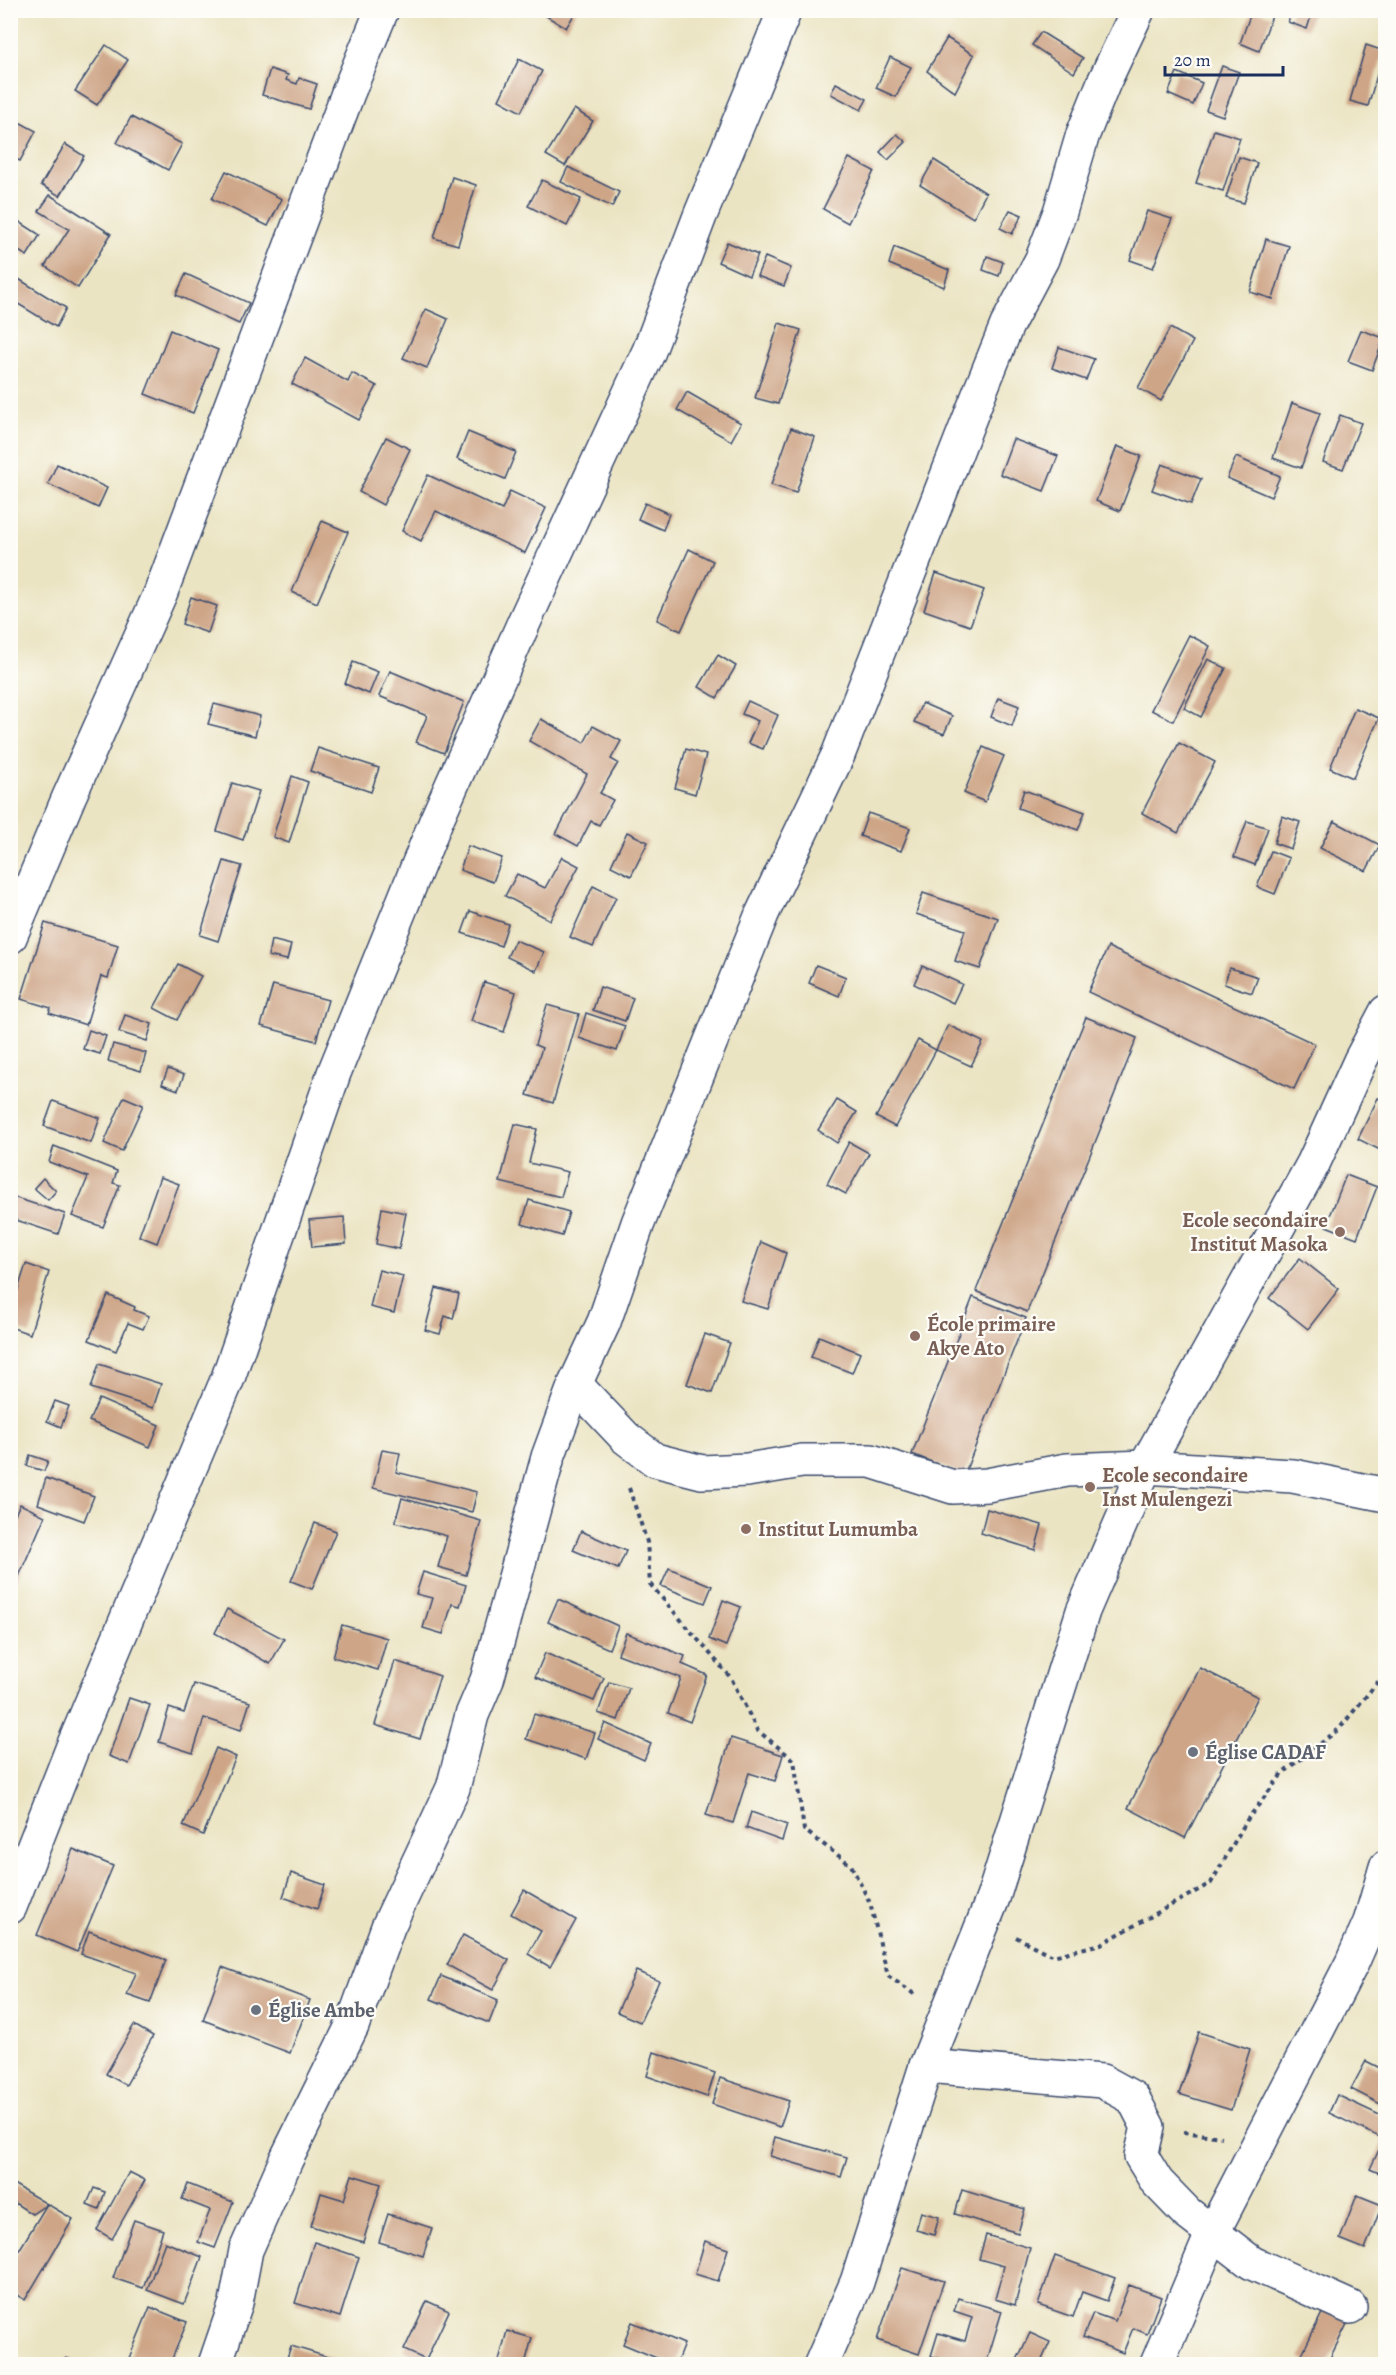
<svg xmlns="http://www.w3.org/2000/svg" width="1396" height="2375" font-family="Alegreya,serif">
<rect width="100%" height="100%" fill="#fdfcf7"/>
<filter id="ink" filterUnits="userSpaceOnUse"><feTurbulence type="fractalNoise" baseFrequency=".0167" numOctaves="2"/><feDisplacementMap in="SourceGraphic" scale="12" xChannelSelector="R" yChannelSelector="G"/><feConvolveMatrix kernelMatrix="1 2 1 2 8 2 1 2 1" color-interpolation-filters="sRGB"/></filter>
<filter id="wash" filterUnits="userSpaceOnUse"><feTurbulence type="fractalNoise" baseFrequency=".008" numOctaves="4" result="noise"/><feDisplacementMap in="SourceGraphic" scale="24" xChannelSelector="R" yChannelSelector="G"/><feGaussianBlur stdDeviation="1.35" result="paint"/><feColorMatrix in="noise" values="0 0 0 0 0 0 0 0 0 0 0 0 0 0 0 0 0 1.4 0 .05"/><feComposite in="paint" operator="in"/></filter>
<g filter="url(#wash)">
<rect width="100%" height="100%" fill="#ebe4c3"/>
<g id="blocks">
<g fill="#cea587">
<polygon points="549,10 577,10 566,28 546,16"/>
<polygon points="1252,10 1272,16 1259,51 1240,43"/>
<polygon points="1292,10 1313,10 1307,29 1288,22"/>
<polygon points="1041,32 1083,58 1074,73 1032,45"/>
<polygon points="947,38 974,55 955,92 927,71"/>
<polygon points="106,45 128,60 97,105 75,91"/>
<polygon points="1366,45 1384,51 1368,106 1350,101"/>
<polygon points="890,57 911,67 896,97 876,88"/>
<polygon points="519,59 542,71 521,112 499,100"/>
<polygon points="1222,66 1239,72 1223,116 1206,110"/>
<polygon points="270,69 288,75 286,80 297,84 299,78 317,84 309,109 262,95"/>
<polygon points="1177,72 1202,83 1193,105 1168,94"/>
<polygon points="836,83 867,99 861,110 831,94"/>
<polygon points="574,109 593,121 565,166 546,155"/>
<polygon points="10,117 36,131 20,161 10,156"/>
<polygon points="131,117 182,144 168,170 117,143"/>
<polygon points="1214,130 1240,138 1223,191 1196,183"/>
<polygon points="897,134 906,142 888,160 880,152"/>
<polygon points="65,144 84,156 60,196 41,185"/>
<polygon points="1239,157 1257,163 1244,203 1226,198"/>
<polygon points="849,158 874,171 848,223 823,209"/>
<polygon points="934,160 986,193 973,218 920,185"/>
<polygon points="568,167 619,192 612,207 561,182"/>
<polygon points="226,171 282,199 268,226 212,199"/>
<polygon points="452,177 476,185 458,245 434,238"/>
<polygon points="542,180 581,199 567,226 528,206"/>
<polygon points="50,195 111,234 78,288 45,266 69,229 39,211"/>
<polygon points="1010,210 1022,215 1012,234 1000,228"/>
<polygon points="1147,211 1172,219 1153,268 1130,260"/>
<polygon points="15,219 40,235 27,256 10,246 10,226"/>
<polygon points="1266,239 1289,246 1273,299 1250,292"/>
<polygon points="727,242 758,255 749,276 718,262"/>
<polygon points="894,247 949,270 944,287 889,264"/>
<polygon points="987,256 1003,262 999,276 983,270"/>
<polygon points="765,257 791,268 784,286 757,276"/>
<polygon points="186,274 249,303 239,324 176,295"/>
<polygon points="17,278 66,308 56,327 10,299 10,289"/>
<polygon points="426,309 448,319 427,368 403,358"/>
<polygon points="779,323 801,330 778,404 755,398"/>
<polygon points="1170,328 1193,341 1161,401 1138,388"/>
<polygon points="170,330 218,350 193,413 145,394"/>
<polygon points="1361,330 1384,338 1372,370 1348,361"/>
<polygon points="1059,347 1094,359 1086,380 1052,368"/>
<polygon points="305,358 348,382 352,373 377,386 359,420 292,384"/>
<polygon points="687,392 741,423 731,441 677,410"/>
<polygon points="1292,403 1320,413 1301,468 1273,458"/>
<polygon points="1340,415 1361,423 1343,469 1323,462"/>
<polygon points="791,428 815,437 796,493 771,485"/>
<polygon points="468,432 516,452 505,479 457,459"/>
<polygon points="386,437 410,449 383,505 359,492"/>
<polygon points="1013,439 1058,456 1044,491 1000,474"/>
<polygon points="1117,446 1141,456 1120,511 1096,501"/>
<polygon points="1236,457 1280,476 1271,497 1227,478"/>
<polygon points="57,464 107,488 98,508 48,484"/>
<polygon points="1162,464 1201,479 1191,504 1152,490"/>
<polygon points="428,475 502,510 510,491 546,508 525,553 436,511 421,541 402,531"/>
<polygon points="645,503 669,514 663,530 638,519"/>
<polygon points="322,521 348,532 317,603 292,592"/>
<polygon points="689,549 713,561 681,631 657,620"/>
<polygon points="936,573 984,590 970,626 924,610"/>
<polygon points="191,597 217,606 208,633 182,624"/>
<polygon points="1189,635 1210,646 1173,721 1151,710"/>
<polygon points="718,655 736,666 717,698 699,687"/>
<polygon points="1208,659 1226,668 1201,717 1184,708"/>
<polygon points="353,662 378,672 369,694 345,684"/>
<polygon points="390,671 464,702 444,753 416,742 427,716 379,696"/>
<polygon points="998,698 1019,706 1012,726 991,717"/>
<polygon points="748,701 778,715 763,749 748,743 758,721 742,714"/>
<polygon points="922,703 952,716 944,734 914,722"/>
<polygon points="214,704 260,716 255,736 208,724"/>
<polygon points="1355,708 1379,718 1353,778 1330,768"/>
<polygon points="541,719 584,743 593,726 621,741 611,759 618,763 600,793 613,800 599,825 591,821 578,846 556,834 587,774 529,741"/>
<polygon points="1179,743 1215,762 1178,833 1142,813"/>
<polygon points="983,747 1004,756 985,802 964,793"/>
<polygon points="318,748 379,768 371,792 310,771"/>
<polygon points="686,749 706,755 695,794 675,788"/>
<polygon points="292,776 308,782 289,843 273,837"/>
<polygon points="232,783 259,791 243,840 217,831"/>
<polygon points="1024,790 1085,812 1078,830 1018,808"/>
<polygon points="868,813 910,828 901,851 860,836"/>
<polygon points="1282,816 1300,822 1291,849 1274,843"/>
<polygon points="1247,821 1268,828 1255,865 1234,857"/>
<polygon points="1334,821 1380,845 1366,871 1320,848"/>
<polygon points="627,832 648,842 631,876 611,866"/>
<polygon points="468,846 502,858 493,882 460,870"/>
<polygon points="1271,851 1289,858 1275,894 1257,887"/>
<polygon points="562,857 579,866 550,920 505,896 517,874 545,888"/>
<polygon points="224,861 242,866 218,941 200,935"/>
<polygon points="593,886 616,897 593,947 570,937"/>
<polygon points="923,893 998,918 980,969 955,961 965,930 916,914"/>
<polygon points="470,911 508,924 501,946 462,933"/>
<polygon points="45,923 118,945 108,978 101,976 86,1025 49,1013 51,1008 21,999"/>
<polygon points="271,940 291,945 287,960 268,956"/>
<polygon points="515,940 544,952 536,971 507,957"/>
<polygon points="1108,947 1315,1044 1294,1089 1088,992"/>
<polygon points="178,964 201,976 177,1020 154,1008"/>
<polygon points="816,965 846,977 839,996 809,983"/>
<polygon points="922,966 962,984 953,1003 914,984"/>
<polygon points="1230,968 1258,977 1252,993 1224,984"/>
<polygon points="484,982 516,992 504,1032 471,1021"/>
<polygon points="273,985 328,1000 316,1041 261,1026"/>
<polygon points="600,987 633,998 625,1021 593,1010"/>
<polygon points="547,1005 579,1014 553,1103 527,1095 542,1048 535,1045"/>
<polygon points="586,1013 625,1026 617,1051 579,1038"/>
<polygon points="125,1015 152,1024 147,1041 119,1032"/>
<polygon points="1086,1017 1137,1038 1027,1312 976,1291"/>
<polygon points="948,1025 983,1042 971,1066 936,1050"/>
<polygon points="89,1030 106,1036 100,1054 83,1049"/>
<polygon points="918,1040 936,1050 895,1127 876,1117"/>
<polygon points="113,1044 146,1053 141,1071 108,1061"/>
<polygon points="168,1069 184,1075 178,1090 162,1084"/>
<polygon points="124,1097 143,1105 122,1151 104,1143"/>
<polygon points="1378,1098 1386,1102 1386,1153 1358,1139"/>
<polygon points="837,1100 857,1112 837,1143 818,1130"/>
<polygon points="53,1101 100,1118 91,1143 44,1126"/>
<polygon points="515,1124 537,1129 529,1163 568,1172 561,1197 500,1182"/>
<polygon points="849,1142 869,1153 846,1194 827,1184"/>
<polygon points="54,1146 117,1171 113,1183 120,1185 103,1227 72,1216 88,1177 49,1162"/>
<polygon points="1346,1175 1377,1187 1357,1238 1326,1226"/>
<polygon points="160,1177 179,1184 157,1243 139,1236"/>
<polygon points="43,1178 56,1191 48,1200 34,1188"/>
<polygon points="10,1196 65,1214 58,1234 10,1218"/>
<polygon points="529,1200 569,1212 562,1236 522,1224"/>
<polygon points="382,1208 406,1213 399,1249 376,1244"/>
<polygon points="344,1217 346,1244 312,1247 309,1220"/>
<polygon points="761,1242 786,1253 768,1309 741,1301"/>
<polygon points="1300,1258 1339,1289 1308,1329 1269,1298"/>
<polygon points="26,1264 49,1272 30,1334 10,1327 10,1298 15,1299"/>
<polygon points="379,1270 403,1276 394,1313 370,1307"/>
<polygon points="436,1288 459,1294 453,1319 445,1316 440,1334 425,1330"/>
<polygon points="108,1295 135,1307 134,1310 149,1316 143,1329 128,1323 116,1351 89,1340"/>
<polygon points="973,1297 1026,1318 964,1475 912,1454"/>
<polygon points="705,1334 730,1343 712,1393 687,1384"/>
<polygon points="819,1336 860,1353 852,1373 811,1357"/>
<polygon points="99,1364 161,1384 153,1408 91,1388"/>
<polygon points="99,1399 159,1425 150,1447 89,1421"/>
<polygon points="55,1401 69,1406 61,1427 47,1421"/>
<polygon points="382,1450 400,1453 396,1472 477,1492 472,1512 373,1488"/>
<polygon points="30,1455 48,1461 44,1471 27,1466"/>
<polygon points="46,1478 94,1496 84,1521 38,1504"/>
<polygon points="402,1498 481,1521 466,1575 438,1567 447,1536 395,1522"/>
<polygon points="20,1504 45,1516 16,1583 10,1581 10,1525"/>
<polygon points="987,1509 1042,1525 1035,1550 981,1533"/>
<polygon points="315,1523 336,1531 312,1589 291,1581"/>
<polygon points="581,1531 626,1551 618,1569 573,1550"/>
<polygon points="669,1568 712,1586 705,1603 661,1586"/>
<polygon points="423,1572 466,1585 460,1606 452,1604 443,1634 423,1628 432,1598 416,1594"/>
<polygon points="558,1599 618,1626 609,1649 548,1622"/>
<polygon points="723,1600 741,1607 726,1646 709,1639"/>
<polygon points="227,1609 284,1639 270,1664 215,1633"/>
<polygon points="342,1625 387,1638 378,1670 333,1657"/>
<polygon points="626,1633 685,1656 682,1664 707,1675 690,1722 668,1713 681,1678 618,1654"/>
<polygon points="545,1653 604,1678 594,1701 535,1677"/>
<polygon points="395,1661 440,1676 420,1739 375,1725"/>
<polygon points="1200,1668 1258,1697 1185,1838 1128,1808"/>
<polygon points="609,1682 629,1688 618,1720 598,1713"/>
<polygon points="194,1684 250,1702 241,1730 204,1718 193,1753 159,1742 169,1708 184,1713"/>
<polygon points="129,1698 150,1705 129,1764 109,1756"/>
<polygon points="534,1714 595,1733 586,1759 526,1739"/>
<polygon points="605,1723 651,1744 644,1760 598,1739"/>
<polygon points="731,1738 783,1755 775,1781 749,1773 733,1823 706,1815"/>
<polygon points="216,1748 236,1757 203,1835 183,1826"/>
<polygon points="751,1812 787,1825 782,1841 746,1828"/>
<polygon points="73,1849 113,1866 77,1952 37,1935"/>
<polygon points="291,1873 325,1885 317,1909 283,1897"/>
<polygon points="524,1890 576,1920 550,1967 528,1954 541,1931 511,1914"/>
<polygon points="89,1931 166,1960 150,2003 127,1995 136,1973 81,1954"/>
<polygon points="463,1935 509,1960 493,1990 447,1965"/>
<polygon points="222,1967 310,2000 290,2053 203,2020"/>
<polygon points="636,1971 659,1981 640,2022 617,2012"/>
<polygon points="441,1976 498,2000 489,2023 431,1999"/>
<polygon points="134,2025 153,2036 126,2085 106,2074"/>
<polygon points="1199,2032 1250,2049 1231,2110 1179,2094"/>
<polygon points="654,2052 715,2073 707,2097 647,2076"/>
<polygon points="1366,2061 1386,2071 1386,2107 1351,2089"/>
<polygon points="720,2078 789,2101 780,2127 712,2104"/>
<polygon points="1337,2095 1386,2118 1386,2176 1370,2169 1384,2139 1329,2113"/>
<polygon points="775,2137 847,2157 841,2177 770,2156"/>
<polygon points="129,2172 145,2180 112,2239 97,2230"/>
<polygon points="352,2175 381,2184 363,2242 311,2226 321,2193 344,2200"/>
<polygon points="10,2182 47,2204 32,2214 10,2200"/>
<polygon points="188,2184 233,2202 215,2248 198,2242 210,2210 182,2199"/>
<polygon points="94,2188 105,2192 99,2209 87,2204"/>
<polygon points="962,2190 1025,2209 1018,2233 955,2214"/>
<polygon points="1357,2195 1382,2205 1365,2249 1340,2239"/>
<polygon points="47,2204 73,2219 25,2300 10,2291 10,2261 12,2262"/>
<polygon points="921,2212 939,2217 934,2235 916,2230"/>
<polygon points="388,2214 432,2228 423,2256 379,2242"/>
<polygon points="134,2220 163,2230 143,2288 113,2278"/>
<polygon points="986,2235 1030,2248 1015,2305 995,2299 1004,2266 979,2259"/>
<polygon points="705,2241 728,2249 718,2281 695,2274"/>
<polygon points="165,2242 202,2257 184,2304 147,2290"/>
<polygon points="314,2242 359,2257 340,2317 295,2303"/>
<polygon points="1055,2256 1115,2278 1107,2301 1082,2292 1073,2317 1038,2305"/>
<polygon points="902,2268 944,2281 919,2354 877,2340"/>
<polygon points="1129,2285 1161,2297 1147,2334 1133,2328 1123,2353 1083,2337 1093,2313 1115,2321"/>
<polygon points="958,2298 1002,2311 986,2364 958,2364 931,2356 938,2333 965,2341 972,2317 954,2311"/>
<polygon points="427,2301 449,2311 426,2360 404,2350"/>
<polygon points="150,2307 187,2322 170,2364 127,2363"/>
<polygon points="1324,2309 1349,2320 1327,2364 1315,2364 1300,2358"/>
<polygon points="632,2322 684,2344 676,2364 671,2364 623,2344"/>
<polygon points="507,2331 532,2338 525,2364 498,2364"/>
<polygon points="1030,2333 1050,2342 1040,2364 1015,2364"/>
<polygon points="291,2346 334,2359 332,2364 285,2364"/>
<polygon points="66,2358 83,2364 64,2364"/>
</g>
</g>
</g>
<g filter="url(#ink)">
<use href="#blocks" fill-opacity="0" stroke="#3a4a6d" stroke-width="1.5"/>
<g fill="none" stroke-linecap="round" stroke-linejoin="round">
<g stroke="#3a4a6d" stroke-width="36">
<g id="minor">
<polyline points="10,937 69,797 161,592 348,93 382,10"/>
<polyline points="575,1384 626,1438 655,1460 702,1472 747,1470 802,1461 871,1461 953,1487 987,1485 1067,1470 1145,1467 1293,1476 1386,1495"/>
<polyline points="10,1907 72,1749 228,1378 334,1073 436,821 525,620 649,351 700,216 785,10"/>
<polyline points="926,2066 1102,2081 1133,2098 1148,2127 1141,2156 1157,2182 1187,2213 1252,2263 1350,2307"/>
<polyline points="215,2364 236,2303 246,2250 286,2160 352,2026 388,1927 453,1788 472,1715 487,1680 548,1457 575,1384 604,1322 638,1223 762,914 838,755 981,389 1007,325 1042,259 1060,212 1083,134 1104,82 1138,10"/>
<polyline points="821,2364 857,2282 926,2066 993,1898 1083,1611 1145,1467 1313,1164 1360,1061 1386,1012"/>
<polyline points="1157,2364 1212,2234 1352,1963 1370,1922 1386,1867"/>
</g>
</g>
<g stroke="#3a4a6d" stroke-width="4" stroke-dasharray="4.5 4.5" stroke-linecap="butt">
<polyline points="629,1488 647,1542 650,1584 731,1678 757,1730 794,1760 804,1830 851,1865 870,1903 888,1976 914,1994"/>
<polyline points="1016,1937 1053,1956 1101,1944 1211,1883 1247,1820 1282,1774 1339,1729 1386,1672"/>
<polyline points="1184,2132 1221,2137"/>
</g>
<use href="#minor" stroke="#fff" stroke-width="33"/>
</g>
</g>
<g fill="#8d6e63" stroke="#fdfcf7" stroke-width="2">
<circle cx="1340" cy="1232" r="6"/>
<circle cx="915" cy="1336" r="6"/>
<circle cx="1090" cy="1487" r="6"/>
<circle cx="746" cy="1529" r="6"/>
</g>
<g fill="#6b7280" stroke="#fdfcf7" stroke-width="2">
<circle cx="1193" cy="1752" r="6"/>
<circle cx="256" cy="2010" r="6"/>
</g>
<g text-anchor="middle" stroke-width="4.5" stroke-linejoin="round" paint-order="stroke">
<g font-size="21" font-weight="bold" fill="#785e54" stroke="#fdfcf7" text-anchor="start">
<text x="1328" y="1227" text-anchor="end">Ecole secondaire<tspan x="1328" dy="24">Institut Masoka</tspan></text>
<text x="927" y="1331">École primaire<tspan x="927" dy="24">Akye Ato</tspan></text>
<text x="1102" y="1482">Ecole secondaire<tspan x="1102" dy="24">Inst Mulengezi</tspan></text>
<text x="758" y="1536">Institut Lumumba</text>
</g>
<g font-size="21" font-weight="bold" fill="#5b616d" stroke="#fdfcf7" text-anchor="start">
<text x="1205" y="1759">Église CADAF</text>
<text x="268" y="2017">Église Ambe</text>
</g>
</g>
<rect width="1396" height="2375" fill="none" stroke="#fdfcf7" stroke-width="36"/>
<path d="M1165 66v9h118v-9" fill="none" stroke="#1b2f5e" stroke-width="3"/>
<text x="1174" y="66" font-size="18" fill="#1b2f5e" stroke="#fdfcf7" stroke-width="4.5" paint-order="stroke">20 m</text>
</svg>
